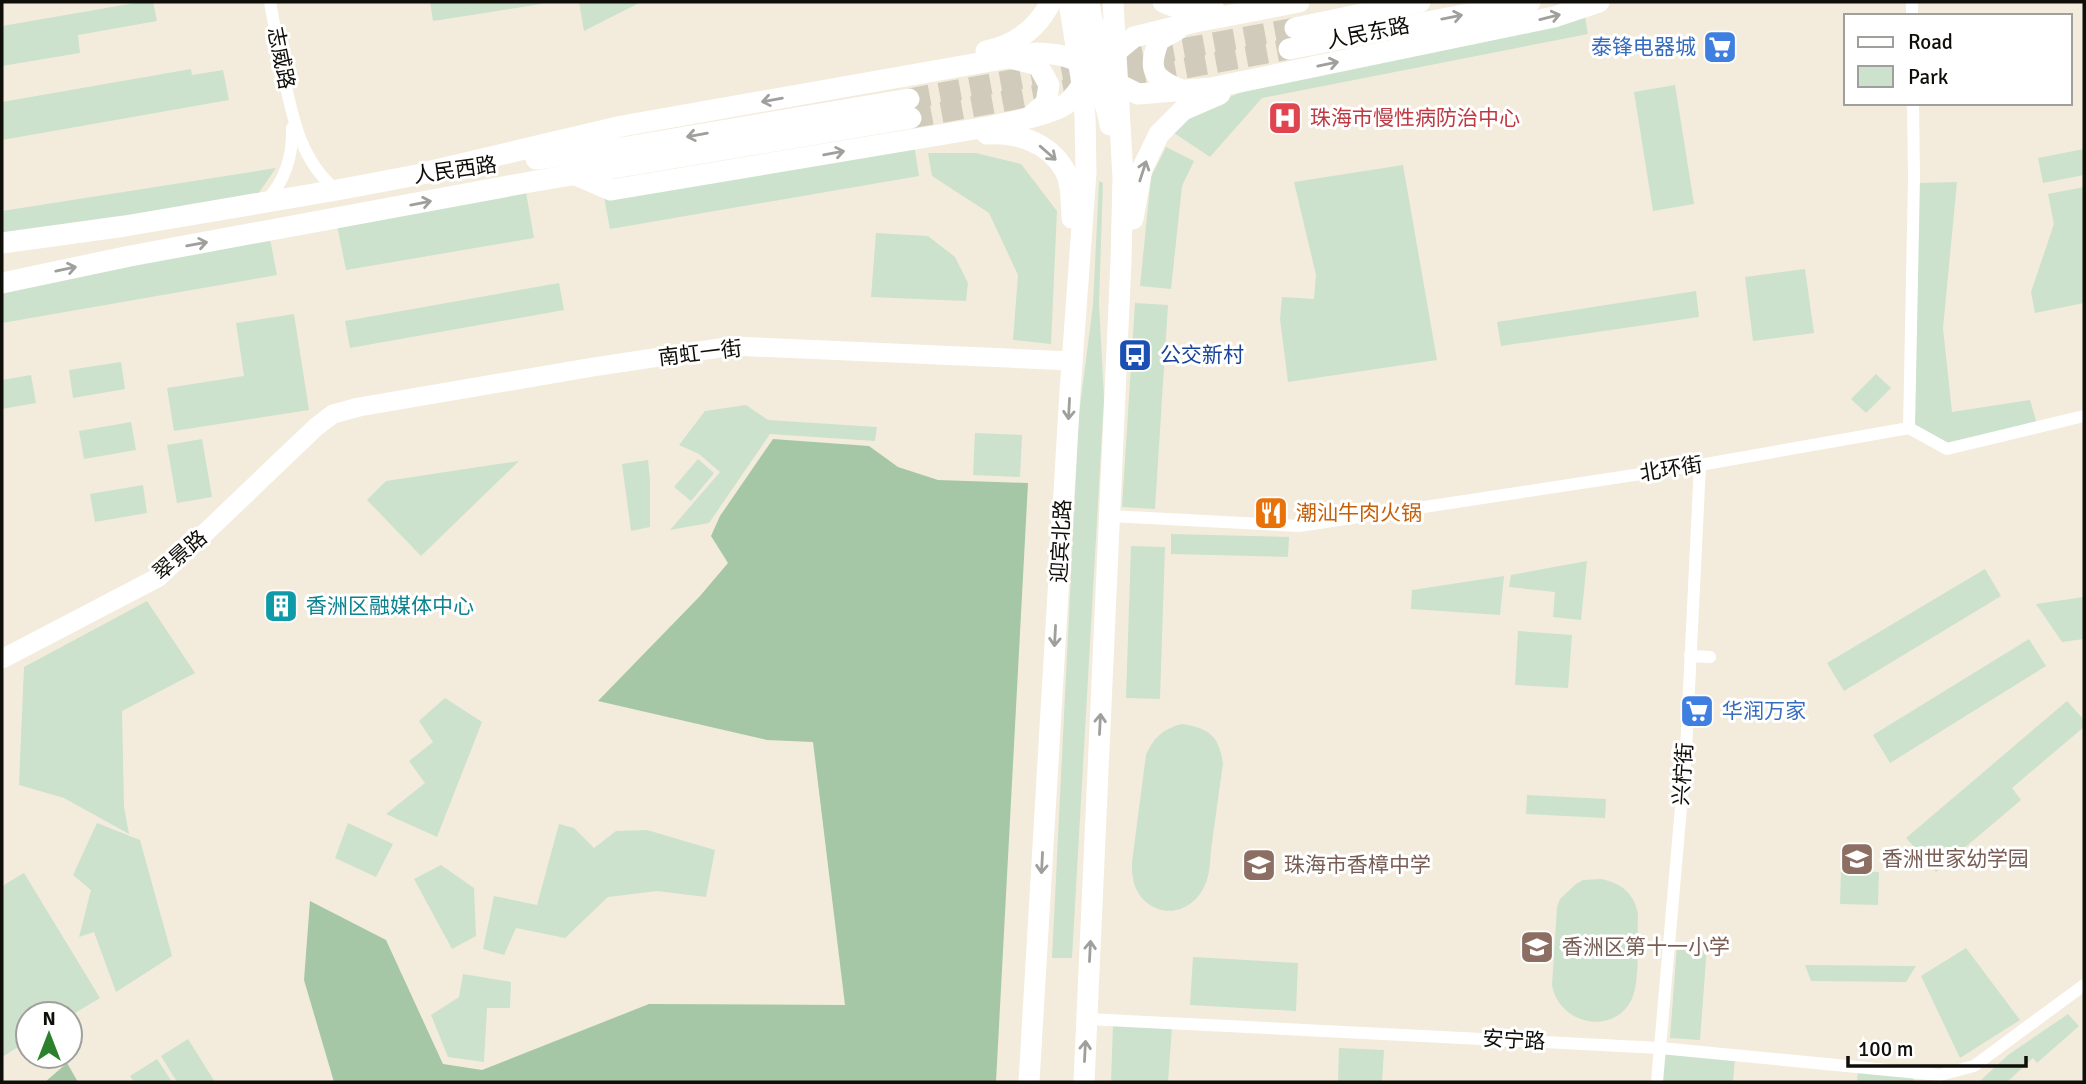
<svg xmlns="http://www.w3.org/2000/svg" width="2086" height="1084" font-family="Signika,'Noto Sans SC',sans-serif">
<rect width="100%" height="100%" fill="#f3ecdc"/>
<g fill="#cce2cc">
<polygon points="141,2 153,2 157,21 78,35 80,53 2,66 2,26"/>
<polygon points="430,2 541,2 541,4 433,21"/>
<polygon points="579,2 641,2 584,31"/>
<polygon points="1585,16 1588,34 1262,98 1210,157 1171,131 1205,107 1259,85"/>
<polygon points="191,69 192,75 223,70 229,100 2,140 2,102"/>
<polygon points="1675,85 1694,204 1653,211 1634,92"/>
<polygon points="914,144 919,176 610,229 604,197"/>
<polygon points="1166,147 1194,161 1182,186 1171,289 1140,286 1151,177"/>
<polygon points="2084,149 2084,175 2043,183 2038,158"/>
<polygon points="928,153 976,153 1021,164 1057,211 1051,344 1013,340 1018,275 989,213 932,176"/>
<polygon points="1403,165 1437,360 1288,382 1280,319 1282,297 1314,299 1316,275 1294,182"/>
<polygon points="276,168 256,197 2,240 2,211"/>
<polygon points="1099,181 1103,183 1099,303 1104,398 1072,958 1052,958 1079,414 1093,305"/>
<polygon points="1957,182 1943,328 1952,412 2030,400 2037,424 1945,443 1914,425 1918,183"/>
<polygon points="2084,187 2084,303 2035,313 2031,292 2054,224 2048,194"/>
<polygon points="526,192 534,238 346,270 337,225"/>
<polygon points="876,233 928,236 955,257 968,283 966,301 871,297"/>
<polygon points="270,239 277,275 2,323 2,285"/>
<polygon points="1805,269 1814,333 1753,341 1745,277"/>
<polygon points="559,283 564,310 350,348 345,321"/>
<polygon points="1696,291 1699,317 1501,346 1497,322"/>
<polygon points="1135,303 1168,305 1155,509 1122,507"/>
<polygon points="294,314 309,410 174,431 167,388 244,376 236,323"/>
<polygon points="121,362 125,389 73,398 69,370"/>
<polygon points="1876,374 1891,388 1866,413 1851,399"/>
<polygon points="31,375 36,403 2,409 2,380"/>
<polygon points="746,405 768,420 877,427 875,441 770,434 709,523 670,530 720,472 699,454 679,445 705,411"/>
<polygon points="131,422 136,450 84,459 79,431"/>
<polygon points="975,433 1022,435 1020,477 973,475"/>
<polygon points="202,439 212,497 177,503 167,445"/>
<polygon points="698,459 714,473 691,501 674,487"/>
<polygon points="648,460 650,480 650,527 631,531 622,464"/>
<polygon points="519,461 421,556 367,500 386,481"/>
<polygon points="143,485 147,513 95,522 90,494"/>
<polygon points="1171,534 1289,537 1288,557 1171,554"/>
<polygon points="1131,546 1165,547 1160,699 1126,698"/>
<polygon points="1587,561 1581,620 1553,617 1555,592 1509,587 1511,575"/>
<polygon points="1985,569 2001,596 1844,691 1827,663"/>
<polygon points="1504,576 1500,615 1411,609 1412,590"/>
<polygon points="2084,597 2084,639 2062,642 2036,604"/>
<polygon points="147,601 195,673 122,711 124,807 129,834 64,798 19,785 24,667"/>
<polygon points="1518,631 1572,635 1568,688 1515,685"/>
<polygon points="2029,639 2046,666 1890,763 1873,735"/>
<polygon points="445,698 482,722 437,837 386,814 425,783 409,761 433,742 419,721"/>
<polygon points="2067,701 2084,720 2084,727 2012,788 2021,800 1936,872 1906,838"/>
<path d="M1182,724C1209,728 1219,736 1223,763C1219,792 1215,821 1211,850C1210,862 1210,876 1204,887C1194,908 1170,918 1150,905C1135,896 1131,878 1132,862L1146,755C1153,738 1164,728 1182,724Z"/>
<polygon points="1527,795 1606,799 1605,818 1526,814"/>
<polygon points="97,823 140,840 172,956 116,992 94,932 79,937 91,890 73,875"/>
<polygon points="348,823 393,844 376,877 335,858"/>
<polygon points="559,824 574,828 594,848 616,831 647,830 715,850 706,897 657,891 608,897 565,938 516,928 504,955 483,949 494,896 537,905"/>
<polygon points="441,865 474,888 476,936 452,949 414,879"/>
<polygon points="1841,870 1879,872 1878,905 1840,904"/>
<polygon points="24,873 100,998 70,1016 70,1014 28,1014 28,1041 2,1057 2,886"/>
<path d="M1601,879C1621,883 1634,893 1638,914C1637,936 1640,977 1633,996C1617,1037 1559,1026 1552,985L1557,907L1560,899L1576,884L1583,880Z"/>
<polygon points="1677,945 1707,947 1700,1040 1670,1038"/>
<polygon points="1966,948 2020,1020 1960,1058 1921,976"/>
<polygon points="1193,957 1298,963 1296,1011 1190,1005"/>
<polygon points="1805,965 1916,966 1906,982 1811,981"/>
<polygon points="463,974 511,982 510,1008 487,1008 484,1062 448,1057 431,1015 459,997"/>
<polygon points="2068,1014 2079,1026 2037,1063 2033,1058 2007,1082 1979,1082 2008,1055"/>
<polygon points="1113,1024 1172,1027 1168,1082 1111,1082"/>
<polygon points="188,1039 215,1082 177,1082 161,1056"/>
<polygon points="1339,1048 1384,1050 1382,1082 1338,1082"/>
<polygon points="1664,1052 1735,1058 1733,1082 1662,1082"/>
<polygon points="157,1059 172,1082 134,1082 130,1076"/>
<polygon points="1858,1071 1914,1076 1913,1082 1857,1082"/>
</g>
<g fill="#a5c7a5">
<polygon points="773,439 869,446 898,467 938,480 1028,483 996,1082 334,1082 304,980 310,901 386,940 443,1064 482,1070 649,1004 845,1005 813,742 767,740 598,701 700,596 728,563 711,536 720,516"/>
<polygon points="67,1063 78,1082 45,1082"/>
</g>
<g fill="none" stroke-linecap="round" stroke-linejoin="round">
<g stroke="#d1cbbc" stroke-width="21" stroke-dasharray="21 10" stroke-linecap="butt">
<polyline points="909,99 1295,28"/>
<polyline points="911,118 1289,49"/>
</g>
<g stroke="#fff" stroke-width="12">
<path d="M270,2C274,25 279,49 283,72C292,116 300,160 336,190"/>
<polyline points="1912,2 1912,16"/>
<path d="M266,201C285,181 293,156 292,128"/>
<polyline points="1909,428 1947,449 2084,416"/>
<polyline points="1110,516 1299,526 1700,465 1909,428 1914,178 1913,103"/>
<polyline points="1690,656 1710,657"/>
<polyline points="1087,1019 1660,1048 1940,1075 1974,1066 2084,985"/>
<polyline points="1657,1082 1686,750 1700,465"/>
</g>
<polyline stroke="#fff" stroke-width="19" points="2,659 159,577 316,427 333,414 359,407 593,367 733,346 1072,361"/>
<g stroke="#fff" stroke-width="21">
<polyline points="1089,2 1098,56 1107,71 1118,84 1138,94 1211,88 1554,17 1599,2"/>
<path d="M1163,2C1180,11 1195,9 1213,6"/>
<polyline points="1295,28 1420,2"/>
<path d="M1177,30L1159,40C1147,71 1153,78 1183,91"/>
<polyline points="1289,49 1530,2"/>
<path d="M986,51C1016,45 1037,29 1051,2"/>
<polyline points="1014,59 1038,65 1049,85 1046,103 1030,117"/>
<polyline points="1112,60 1116,52 1134,37 1195,22 1299,2"/>
<path d="M987,134C1016,132 1048,142 1064,169C1072,182 1071,203 1072,218"/>
<polyline points="536,159 621,148 909,99"/>
<path d="M427,172L622,126L1036,53C1050,54 1066,54 1078,62C1096,74 1107,106 1110,125"/>
<path d="M576,175L611,190L993,126C1010,122 1049,115 1063,106C1084,93 1101,48 1111,26"/>
<polyline points="1133,219 1142,169 1159,134 1183,110 1220,94"/>
<polyline points="2,243 125,226 337,190 438,171"/>
<polyline points="2,283 130,256 530,182 911,118"/>
<polyline points="1029,1082 1070,391 1086,172 1085,117 1082,84 1069,2"/>
<polyline points="1084,1082 1121,261 1123,177 1113,2"/>
</g>
</g>
<defs><path id="oneway-shaft" d="M-6 0H5M1.5-3L5.5 0L1.5 3" fill="none" stroke-width="1.6" stroke-linecap="round" stroke-linejoin="round" transform="scale(1.75)"/></defs>
<g stroke="#9f9f9c">
<use href="#oneway-shaft" transform="translate(1452 17) rotate(-11)"/>
<use href="#oneway-shaft" transform="translate(1550 17) rotate(-14)"/>
<use href="#oneway-shaft" transform="translate(1328 64) rotate(-12)"/>
<use href="#oneway-shaft" transform="translate(772 100) rotate(170)"/>
<use href="#oneway-shaft" transform="translate(697 135) rotate(170)"/>
<use href="#oneway-shaft" transform="translate(834 153) rotate(-10)"/>
<use href="#oneway-shaft" transform="translate(1048 153) rotate(41)"/>
<use href="#oneway-shaft" transform="translate(1143 171) rotate(-72)"/>
<use href="#oneway-shaft" transform="translate(421 203) rotate(-11)"/>
<use href="#oneway-shaft" transform="translate(197 244) rotate(-10)"/>
<use href="#oneway-shaft" transform="translate(66 269) rotate(-12)"/>
<use href="#oneway-shaft" transform="translate(1069 409) rotate(93)"/>
<use href="#oneway-shaft" transform="translate(1055 636) rotate(93)"/>
<use href="#oneway-shaft" transform="translate(1100 724) rotate(-87)"/>
<use href="#oneway-shaft" transform="translate(1042 863) rotate(93)"/>
<use href="#oneway-shaft" transform="translate(1090 951) rotate(-87)"/>
<use href="#oneway-shaft" transform="translate(1085 1051) rotate(-87)"/>
</g>
<defs>
<g id="supermarket-square" transform="scale(1.75)"><rect x="-9" y="-9" width="18" height="18" rx="4" fill="#3f7fe0" stroke="#fff"/><path d="M-6-5.5h2.5l.6 2H6L4.5 2H-2.5L-4.4-4H-6ZM-1.5 3.2a1.3 1.3 0 1 0 .1 0ZM3 3.2a1.3 1.3 0 1 0 .1 0Z" fill="#fff"/></g>
<g id="hospital-square" transform="scale(1.75)"><rect x="-9" y="-9" width="18" height="18" rx="4" fill="#e0444e" stroke="#fff"/><path d="M-5-5h3v3.5h4V-5h3V5h-3V1.5h-4V5h-3Z" fill="#fff"/></g>
<g id="bus-square" transform="scale(1.75)"><rect x="-9" y="-9" width="18" height="18" rx="4" fill="#1a4fb4" stroke="#fff"/><path d="M-5-6H5V4H4V6H2V4H-2V6H-4V4H-5ZM-3.5-4V0h7V-4ZM-3.5 1.2v1.5H-2V1.2ZM2 1.2v1.5H3.5V1.2Z" fill="#fff"/></g>
<g id="restaurant-square" transform="scale(1.75)"><rect x="-9" y="-9" width="18" height="18" rx="4" fill="#e8710a" stroke="#fff"/><path d="M-5-6h1v4h1v-4h1v4h1v-4h1v5L-1.5 .5V6h-2V.5L-5-1ZM5-6V6H3V1.5H1.5Q1.5-4 5-6Z" fill="#fff"/></g>
<g id="building-square" transform="scale(1.75)"><rect x="-9" y="-9" width="18" height="18" rx="4" fill="#0f9aa8" stroke="#fff"/><path d="M-4-6H4V6H1V3H-1V6H-4ZM-2.5-4.3h1.7v1.8h-1.7ZM.8-4.3h1.7v1.8H.8ZM-2.5-1h1.7V.8h-1.7ZM.8-1h1.7V.8H.8Z" fill="#fff"/></g>
<g id="school-square" transform="scale(1.75)"><rect x="-9" y="-9" width="18" height="18" rx="4" fill="#8d6e63" stroke="#fff"/><path d="M0-5L7-2L0 1L-7-2ZM-4 1L0 2.5L4 1V4Q0 6-4 4Z" fill="#fff"/></g>
</defs>
<g fill-rule="evenodd">
<use href="#supermarket-square" x="1720" y="47"/>
<use href="#hospital-square" x="1285" y="118"/>
<use href="#bus-square" x="1135" y="355"/>
<use href="#restaurant-square" x="1271" y="513"/>
<use href="#building-square" x="281" y="606"/>
<use href="#supermarket-square" x="1697" y="711"/>
<use href="#school-square" x="1857" y="859"/>
<use href="#school-square" x="1259" y="865"/>
<use href="#school-square" x="1537" y="947"/>
</g>
<g text-anchor="middle" stroke-width="6" stroke-linejoin="round" paint-order="stroke">
<g font-size="21" fill="#100e08" stroke="#fff">
<text transform="translate(1368 33) rotate(-11)" y="7">人民东路</text>
<text transform="translate(281 58) rotate(79)" y="7">志威路</text>
<text transform="translate(455 170) rotate(-8)" y="7">人民西路</text>
<text transform="translate(700 353) rotate(-7)" y="7">南虹一街</text>
<text transform="translate(1671 469) rotate(-9)" y="7">北环街</text>
<text transform="translate(1061 541) rotate(-87)" y="7">迎宾北路</text>
<text transform="translate(180 555) rotate(-41)" y="7">翠景路</text>
<text transform="translate(1683 774) rotate(-86)" y="7">兴柠街</text>
<text transform="translate(1514 1040) rotate(3)" y="7">安宁路</text>
</g>
<g font-size="21" fill="#366cbe" stroke="#fff" text-anchor="end">
<text x="1696" y="54">泰锋电器城</text>
<text x="1722" y="718" text-anchor="start">华润万家</text>
</g>
<g font-size="21" fill="#be3a42" stroke="#fff" text-anchor="start">
<text x="1310" y="125">珠海市慢性病防治中心</text>
</g>
<g font-size="21" fill="#164399" stroke="#fff" text-anchor="start">
<text x="1160" y="362">公交新村</text>
</g>
<g font-size="21" fill="#c56008" stroke="#fff" text-anchor="start">
<text x="1296" y="520">潮汕牛肉火锅</text>
</g>
<g font-size="21" fill="#0d838f" stroke="#fff" text-anchor="start">
<text x="306" y="613">香洲区融媒体中心</text>
</g>
<g font-size="21" fill="#785e54" stroke="#fff" text-anchor="start">
<text x="1882" y="866">香洲世家幼学园</text>
<text x="1284" y="872">珠海市香樟中学</text>
<text x="1562" y="954">香洲区第十一小学</text>
</g>
</g>
<rect width="2086" height="1084" fill="none" stroke="#100e08" stroke-width="7"/>
<rect x="1844" y="14" width="228" height="91" fill="#ffffff" stroke="#9f9f9c" stroke-width="2"/>
<rect x="1858" y="37" width="35" height="10" fill="#ffffff" stroke="#9f9f9c" stroke-width="2"/>
<text x="1908" y="49" font-size="21" fill="#100e08">Road</text>
<rect x="1858" y="66" width="35" height="21" fill="#cce2cc" stroke="#9f9f9c" stroke-width="2"/>
<text x="1908" y="84" font-size="21" fill="#100e08">Park</text>
<g transform="translate(49 1035)"><circle r="33" fill="#ffffff" stroke="#9f9f9c" stroke-width="2"/>
<path d="M0-5L12 26L0 18L-12 26Z" fill="#2c812f"/>
<text y="-10" font-size="19" font-weight="bold" text-anchor="middle" fill="#100e08">N</text>
</g>
<path d="M1848 1056v10h178v-10" fill="none" stroke="#100e08" stroke-width="3.5"/>
<text x="1858" y="1056" font-size="21" fill="#100e08" stroke="#ffffff" stroke-width="5" paint-order="stroke">100 m</text>
</svg>
